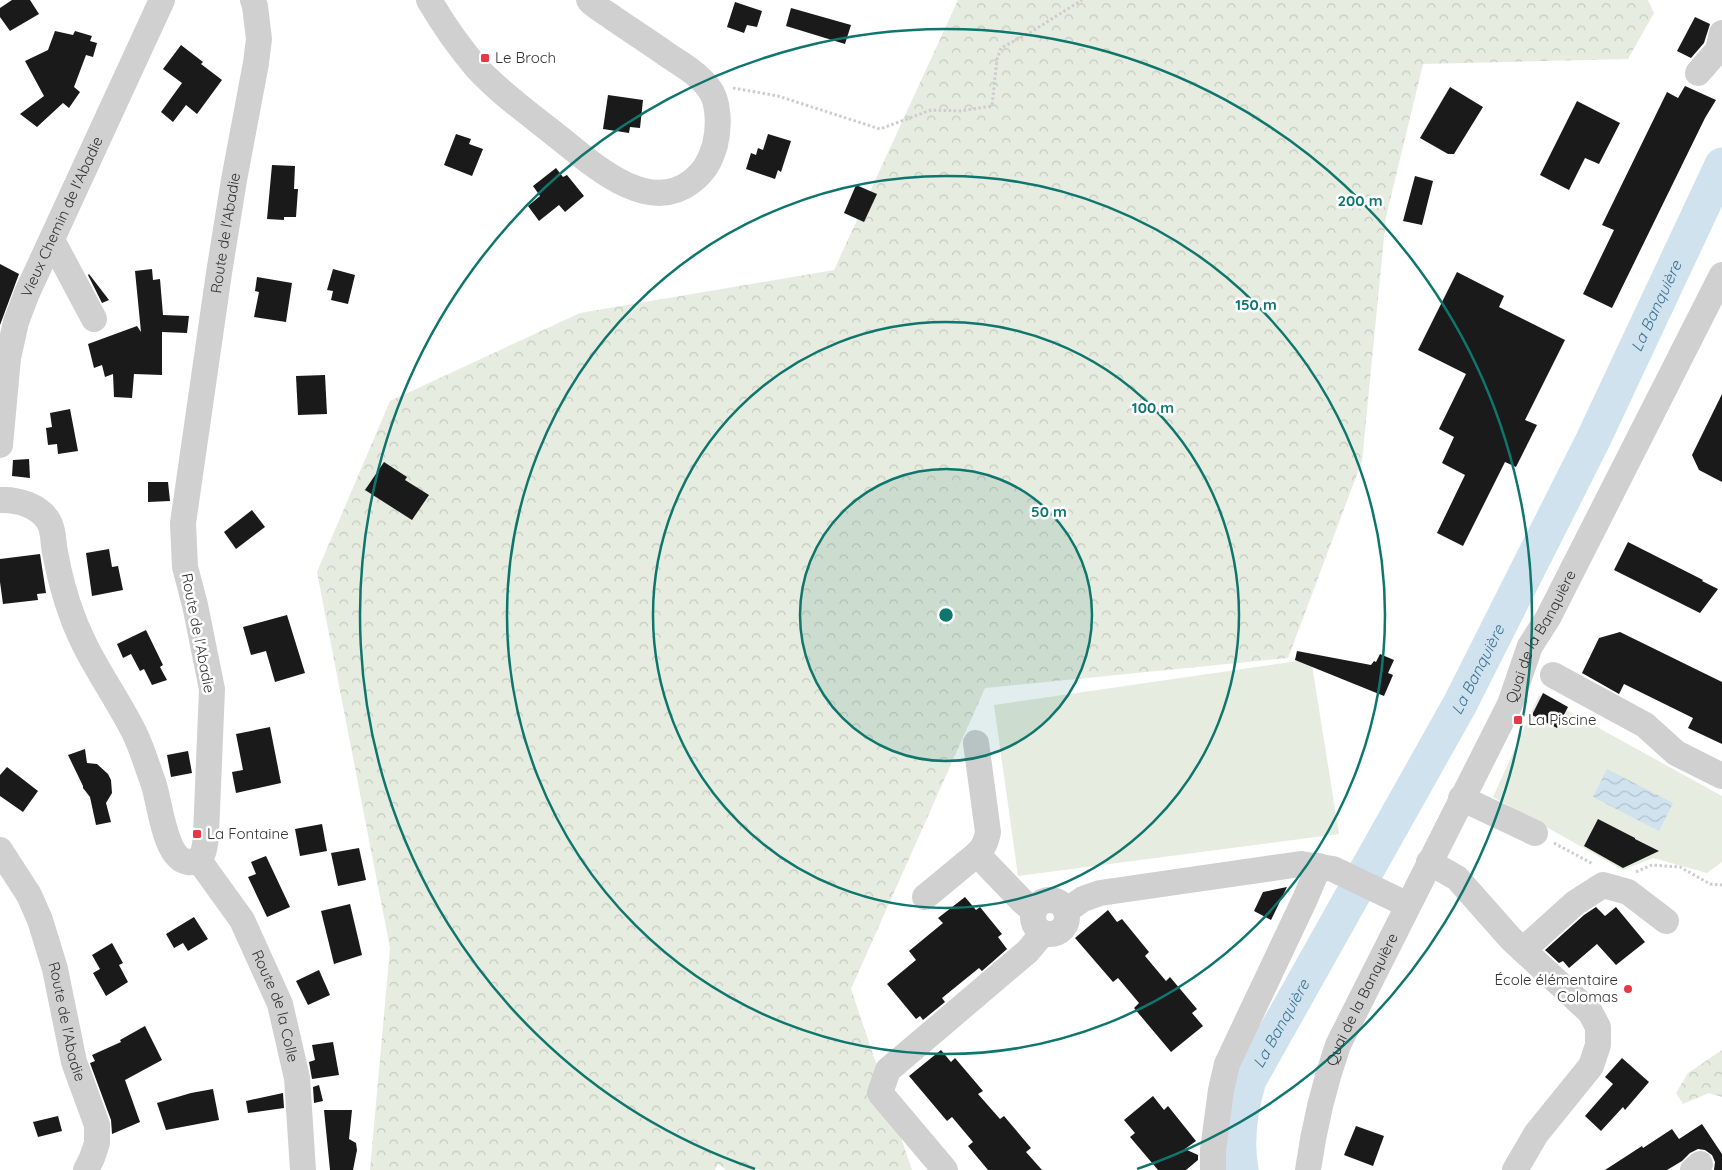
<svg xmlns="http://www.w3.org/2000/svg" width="1722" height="1170" font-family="Quicksand,sans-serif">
<defs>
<pattern id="forest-crowns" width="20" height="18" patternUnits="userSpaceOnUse" patternTransform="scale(1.25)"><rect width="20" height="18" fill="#e6ecdf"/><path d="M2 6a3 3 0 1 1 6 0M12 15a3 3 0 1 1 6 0" fill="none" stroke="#c6cbc0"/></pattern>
<pattern id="water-waves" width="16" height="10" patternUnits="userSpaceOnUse" patternTransform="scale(1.25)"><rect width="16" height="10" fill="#cfe2ee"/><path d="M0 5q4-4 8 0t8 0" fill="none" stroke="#b2c2cd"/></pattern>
</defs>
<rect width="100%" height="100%" fill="#fff"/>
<g fill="url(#forest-crowns)">
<polygon points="958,0 1648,0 1654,13 1628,59 1423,64 1386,217 1362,461 1288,658 985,688 851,989 912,1170 726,1170 718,1164 715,1170 370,1170 390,948 317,572 390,401 580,313 834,270"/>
<polygon points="1722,1050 1722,1097 1709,1093 1683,1104 1676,1093 1688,1073"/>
</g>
<g fill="#e6ecdf">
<polygon points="1311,659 1339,834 1018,876 994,705"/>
<polygon points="1539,695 1722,796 1722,862 1707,873 1653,858 1623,870 1493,797"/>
</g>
<polygon fill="url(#water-waves)" points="1607,769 1673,803 1659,831 1593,797"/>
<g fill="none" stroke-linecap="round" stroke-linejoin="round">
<path stroke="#cfe2ee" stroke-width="35" id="s1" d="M1241,1170C1236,1140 1240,1109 1249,1080L1460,704L1593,440L1722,165"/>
</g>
<g fill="#1a1a1a">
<polygon points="12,0 30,0 39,14 10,31 0,17 0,8"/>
<polygon points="735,2 762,11 757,27 747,25 744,33 727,27"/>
<polygon points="791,8 851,25 845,44 786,26"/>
<polygon points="1695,17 1710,24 1704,43 1691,58 1677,51"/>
<polygon points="55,31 73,35 75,31 92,36 90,41 97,43 93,57 86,55 74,87 80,92 69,108 63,103 37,127 20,114 44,96 25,61 48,50"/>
<polygon points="181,45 203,62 201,64 222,80 197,114 186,105 173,122 161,112 182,83 163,69"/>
<polygon points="1685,86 1716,100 1705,118 1612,308 1583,294 1614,230 1602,225 1667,92 1678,98"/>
<polygon points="1450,87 1483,107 1454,154 1448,154 1420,138"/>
<polygon points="608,95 643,100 640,128 630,127 629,133 603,129"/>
<polygon points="1577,101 1620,123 1599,164 1585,158 1569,190 1540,175"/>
<polygon points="456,134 471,139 469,144 483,149 472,176 444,165"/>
<polygon points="768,134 791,141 781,172 778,170 775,179 746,169 751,153 756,155 758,148 763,150"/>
<polygon points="272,165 295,166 294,189 298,189 296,217 284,217 284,220 267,219"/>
<polygon points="556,168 563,177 567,175 584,196 565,212 559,205 539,221 528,206 540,196 533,186"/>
<polygon points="1415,176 1433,181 1422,225 1403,221"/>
<polygon points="856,185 877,194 864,222 844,213"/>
<polygon points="0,264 19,274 0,325"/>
<polygon points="152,269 153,280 160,279 163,315 189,316 187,333 162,332 162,375 134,374 132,398 114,397 113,374 105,377 102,365 94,368 88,344 137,326 141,332 135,271"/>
<polygon points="333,269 355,275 348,304 331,300 333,291 327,290"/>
<polygon points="1457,272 1504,296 1499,307 1565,340 1525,420 1537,425 1516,467 1505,462 1463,546 1437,533 1465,475 1442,463 1454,437 1439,429 1466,374 1418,350"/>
<polygon points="89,274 109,300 102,303 88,275"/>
<polygon points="257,277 292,283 286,322 254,317 259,292 255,291"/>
<polygon points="325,375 327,414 298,415 296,376"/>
<polygon points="1722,394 1722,482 1699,470 1692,455"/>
<polygon points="70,409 78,451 58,454 57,444 48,445 46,428 52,427 50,413"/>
<polygon points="29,459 30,478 12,476 13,460"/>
<polygon points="384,462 407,477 405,480 429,495 412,520 365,490"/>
<polygon points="148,482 168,482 170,501 148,502"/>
<polygon points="252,510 265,527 236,549 224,532"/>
<polygon points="1628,542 1703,580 1702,581 1718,589 1700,613 1614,570"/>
<polygon points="109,549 112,567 118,566 123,590 92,596 86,553"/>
<polygon points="40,554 46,593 37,594 38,600 3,604 0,582 0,559"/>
<polygon points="287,615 305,673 275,682 266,651 251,655 243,627"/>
<polygon points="146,630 163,665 160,667 167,680 152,685 144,669 140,671 131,654 123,658 117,644"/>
<polygon points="1620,632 1722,682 1722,744 1688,728 1693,718 1624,684 1619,694 1582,673 1599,638"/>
<polygon points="1297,651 1371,665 1374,661 1376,662 1380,654 1394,660 1388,673 1393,675 1384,696 1295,660"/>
<polygon points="1543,693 1568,707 1557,728 1532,715"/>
<polygon points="270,727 281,783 236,793 232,772 243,770 236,734"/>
<polygon points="85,749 87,763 97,764 108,774 111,780 112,793 106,803 111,822 96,825 90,797 83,788 83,786 68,755"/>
<polygon points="188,751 192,773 171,777 167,755"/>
<polygon points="7,767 38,791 23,812 0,796 0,775"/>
<polygon points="1598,819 1635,838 1635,839 1659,851 1623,868 1584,846"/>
<polygon points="322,824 327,851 300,856 295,829"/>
<polygon points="359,848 366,880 338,886 331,853"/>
<polygon points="266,856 290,907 267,917 248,877 256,874 251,862"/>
<polygon points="1287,887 1271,920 1254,911 1263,892"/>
<polygon points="965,897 976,910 980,907 1002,934 998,937 1007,949 982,971 979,968 942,998 945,1002 923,1020 920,1016 916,1019 887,984 916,960 909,951 943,923 938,918"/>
<polygon points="350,904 362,955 334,964 321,911"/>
<polygon points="1596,907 1605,916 1616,907 1645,942 1616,965 1597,944 1569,968 1563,961 1559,963 1545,950 1584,915"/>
<polygon points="1108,910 1117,922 1122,919 1149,952 1145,956 1166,981 1170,977 1197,1009 1192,1013 1203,1026 1171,1052 1134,1008 1139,1003 1118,978 1113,982 1075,938"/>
<polygon points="194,917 208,939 188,951 183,943 174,948 166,934"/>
<polygon points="112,943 123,963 119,965 128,982 106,996 93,973 100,969 92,955"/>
<polygon points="319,970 330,995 308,1005 296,981"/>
<polygon points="145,1026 162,1060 125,1080 140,1122 112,1134 111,1120 90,1063 95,1061 92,1055 121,1042 120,1040"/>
<polygon points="333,1042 339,1075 312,1079 309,1062 315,1060 312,1045"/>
<polygon points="941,1050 951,1062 955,1058 983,1091 978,1094 1000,1119 1004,1116 1031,1148 1026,1152 1042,1170 988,1170 968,1146 973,1142 952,1117 947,1121 909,1076"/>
<polygon points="1622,1058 1649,1082 1625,1110 1623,1107 1601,1131 1585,1116 1613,1084 1605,1077"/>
<polygon points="319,1085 323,1101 314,1103 313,1087"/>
<polygon points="213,1089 219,1120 166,1130 157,1103 191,1093"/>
<polygon points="283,1093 284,1108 248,1113 246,1101"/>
<polygon points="1153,1096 1164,1110 1168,1106 1196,1141 1185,1149 1198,1155 1198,1160 1186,1170 1158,1170 1130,1137 1135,1133 1124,1120"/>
<polygon points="324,1110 352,1110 349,1139 356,1143 357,1150 353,1170 330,1170"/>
<polygon points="58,1116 62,1131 38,1137 33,1122"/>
<polygon points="1702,1124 1722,1154 1722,1170 1714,1170 1715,1162 1712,1155 1705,1150 1698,1149 1690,1153 1682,1161 1667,1170 1605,1170 1642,1146 1643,1148 1672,1129 1679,1139"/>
<polygon points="1356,1126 1384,1136 1373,1166 1344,1155"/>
</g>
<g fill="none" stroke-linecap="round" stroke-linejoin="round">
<g stroke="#cdcdcd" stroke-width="3" stroke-dasharray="2.5 2.5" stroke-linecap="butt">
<polyline points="733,88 778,96 880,129 931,110 960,111 992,106 997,59 1001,48 1031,32 1082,0"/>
<polyline points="1554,843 1593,864"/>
<polyline points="1636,872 1652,865 1680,867 1710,884 1722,885"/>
</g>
<g stroke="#d0d0d0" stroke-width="26">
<path d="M429,0C443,24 459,47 477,68C499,92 527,112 552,132C587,159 645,217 691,182C704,172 710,162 715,145C719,129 720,101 708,87C698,74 683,65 669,56C651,43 632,31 613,18C605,12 595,7 589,0"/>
<polyline points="1698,73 1718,50 1722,33"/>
<polyline points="52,240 94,319"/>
<path id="s2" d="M0,445L8,358L16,322L27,293L162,0"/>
<path id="s3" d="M0,500C18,499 40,506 49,522C54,531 53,543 55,552C59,574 65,597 73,618C88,659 115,694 134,732C142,748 147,766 153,782C160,801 164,859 188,862C204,864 205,847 206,835L212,689L195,605L185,567L183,523L219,273L234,180L256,63L259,39L255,6L253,0"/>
<polyline points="1553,675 1645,725 1676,753 1722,776"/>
<polyline points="1461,798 1535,833"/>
<path id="s4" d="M0,850L29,895L40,920L55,969L74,1062L97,1125V1143L92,1158L86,1170"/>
<polyline points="977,854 1022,901 1034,911"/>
<path id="s5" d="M198,859L242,920L280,1004L297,1078L303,1170"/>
<polyline points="1429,862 1457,878 1511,939 1590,1012 1598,1027 1598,1045 1591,1066 1536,1134 1515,1170"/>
<path d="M925,897L977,854C984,847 986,842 988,832L976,743"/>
<circle cx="1050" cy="917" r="17"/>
<polyline points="1066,911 1083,899 1100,893 1301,864 1333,869 1408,905"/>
<polyline points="1523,950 1575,903 1603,885 1628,892 1666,921"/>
<polyline points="945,1170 880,1093 888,1070 1028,951 1043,933"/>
<polyline points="1213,1170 1213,1150 1221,1090 1227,1064 1305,899 1319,866"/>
<path id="s6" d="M1308,1170C1314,1127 1324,1085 1338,1045L1510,704L1530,646L1548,618L1722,275"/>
<polyline points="1693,1170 1700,1164"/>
</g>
</g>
<circle cx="946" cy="615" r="146" fill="#0f766e" fill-opacity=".12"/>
<g fill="none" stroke="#0f766e" stroke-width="2.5">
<circle cx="946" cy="615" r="146"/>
<circle cx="946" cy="615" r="293"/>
<circle cx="946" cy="615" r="439"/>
<path d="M755 1169A586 586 0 1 1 1137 1169"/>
</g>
<g fill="#e63946" stroke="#fff" stroke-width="2">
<rect x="480" y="53" width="10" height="10" rx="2.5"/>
<rect x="1513" y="715" width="10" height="10" rx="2.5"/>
<rect x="192" y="829" width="10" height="10" rx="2.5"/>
<circle cx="1628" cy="989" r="5"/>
</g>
<g text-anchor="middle" stroke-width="5" stroke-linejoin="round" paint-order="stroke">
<g font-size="15" fill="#333" stroke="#fff" text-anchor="start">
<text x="495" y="63">Le Broch</text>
<text x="1528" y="725">La Piscine</text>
<text x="207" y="839">La Fontaine</text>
<text x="1618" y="985" text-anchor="end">École élémentaire<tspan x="1618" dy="17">Colomas</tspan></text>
</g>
<g font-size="15" fill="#333" stroke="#fff">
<text dy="5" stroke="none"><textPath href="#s2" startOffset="239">Vieux Chemin de l'Abadie</textPath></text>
<text dy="5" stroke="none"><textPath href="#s3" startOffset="1075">Route de l'Abadie</textPath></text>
<text transform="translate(198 633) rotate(79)" y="5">Route de l'Abadie</text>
<text dy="5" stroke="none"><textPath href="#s6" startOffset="585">Quai de la Banquière</textPath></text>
<text dy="5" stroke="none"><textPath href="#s6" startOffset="180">Quai de la Banquière</textPath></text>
<text dy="5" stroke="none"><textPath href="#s5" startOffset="168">Route de la Colle</textPath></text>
<text dy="5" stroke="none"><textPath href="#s4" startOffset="186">Route de l'Abadie</textPath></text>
</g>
<g font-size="16" font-style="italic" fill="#3f7597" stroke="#fff">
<text dy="6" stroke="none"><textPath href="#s1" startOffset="966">La Banquière</textPath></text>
<text dy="6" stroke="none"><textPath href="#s1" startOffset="561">La Banquière</textPath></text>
<text dy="6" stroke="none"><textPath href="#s1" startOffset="156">La Banquière</textPath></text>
</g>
</g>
<circle cx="946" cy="615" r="8" fill="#0f766e" stroke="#fff" stroke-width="2.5"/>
<g font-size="15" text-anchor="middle" font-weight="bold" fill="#0f766e" stroke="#fff" stroke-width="5" stroke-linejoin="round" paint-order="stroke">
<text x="1360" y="206">200 m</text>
<text x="1256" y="310">150 m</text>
<text x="1153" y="413">100 m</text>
<text x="1049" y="517">50 m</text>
</g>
</svg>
